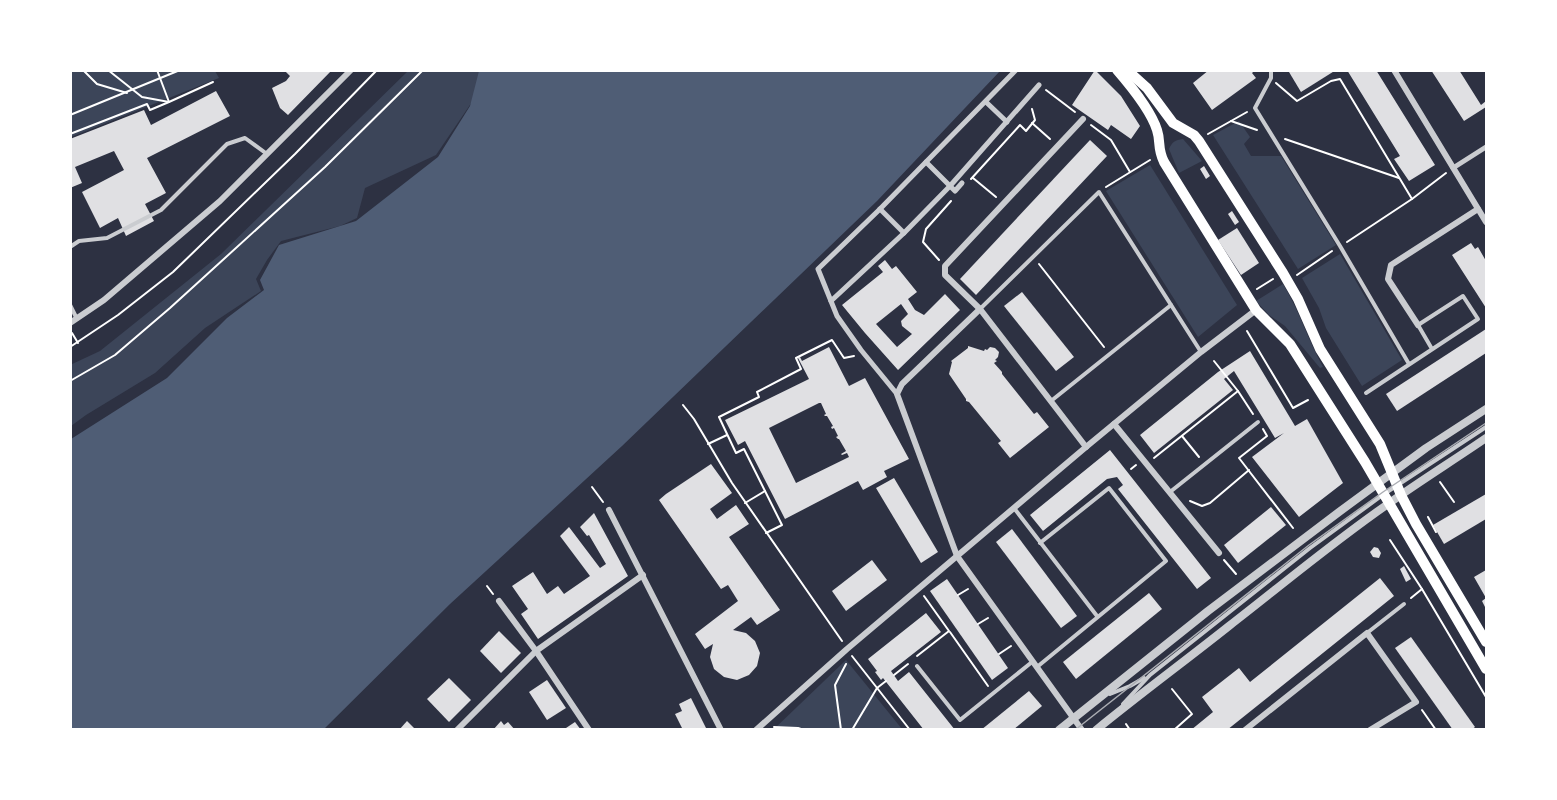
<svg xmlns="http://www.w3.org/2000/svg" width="1557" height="800" font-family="Ubuntu,sans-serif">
<rect width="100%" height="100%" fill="#2d3142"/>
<g fill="#3c4559">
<polygon points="71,71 215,71 219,78 71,137"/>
<polygon points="408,71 493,71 436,155 365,188 357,218 340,226 281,241 267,260 256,279 261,291 205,328 155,373 86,415 71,426 70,365 100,351 221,254"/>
<polygon points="1239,121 1250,137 1244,144 1251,156 1281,156 1336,245 1298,269 1213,135"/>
<path d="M1183,139L1202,161L1179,173L1169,149C1172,142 1175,140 1183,139Z"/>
<polygon points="1150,165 1237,305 1198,337 1106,191"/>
<polygon points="1340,254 1402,360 1362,386 1326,328 1319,308 1302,278"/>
<path d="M1283,284C1299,310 1308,340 1323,367L1320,368L1285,326L1269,315L1256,301Z"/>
<polygon points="846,660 902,729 773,730"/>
</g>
<polygon fill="#4f5d75" points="479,71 1000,71 877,201 622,446 450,604 324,729 71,729 71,439 167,378 227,318 264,290 260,280 279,245 356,221 438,157 470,106"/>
<g fill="#e0e0e3" fill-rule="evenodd">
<polygon points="284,70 332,70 288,115 280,108 272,88 286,81 290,76"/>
<polygon points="1095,70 1121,96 1140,126 1131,139 1111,125 1108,130 1072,105"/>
<polygon points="1209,70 1255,70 1252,73 1256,78 1212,110 1193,83"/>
<polygon points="1292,70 1336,70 1301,92 1289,72"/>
<polygon points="1347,70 1376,70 1435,165 1409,181 1394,159 1400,156"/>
<polygon points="1431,70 1459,70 1481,105 1486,101 1486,107 1464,121"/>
<polygon points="216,91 230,116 147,158 166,193 145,204 154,221 126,236 118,218 100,228 82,192 124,170 114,151 75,167 82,183 70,188 70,139 144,110 151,125"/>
<polygon points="1090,140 1107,156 976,295 960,279"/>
<polygon points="1204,166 1210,176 1206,179 1200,169"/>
<polygon points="1232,211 1239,222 1235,225 1228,214"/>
<polygon points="1237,228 1259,263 1241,275 1218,240"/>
<polygon points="1471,243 1475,249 1478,247 1486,261 1486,308 1452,255"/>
<path d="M885,260L892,269L896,266L917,292L908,299L915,310L924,315L945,294L960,310L898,370L865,333L842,305L883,272L878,266ZM901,304L908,314L901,321L902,326L912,334L897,347L876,324Z"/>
<polygon points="1022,292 1074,357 1056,371 1004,306"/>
<polygon points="1486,329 1486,353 1397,411 1386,394"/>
<polygon points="968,346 984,351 985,349 987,350 990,347 995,348 999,352 998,357 995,360 997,361 994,363 1002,372 1002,374 1034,414 1037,412 1049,427 1010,458 998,443 1001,441 969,402 966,401 966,399 949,374 952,362 951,361 968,348"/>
<path d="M829,347L849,386L865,378L909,459L884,471L887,477L863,490L858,481L785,519L745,441L738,445L725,420L809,379L798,358L800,357L802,361ZM819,403H821L826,414L824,415L825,416H827L833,426L831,427L832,429L834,428L838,436L836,437L838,439H839L846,451L841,454L842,455L847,453L849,457L796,483L769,428Z"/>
<polygon points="1250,351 1295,426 1307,419 1343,483 1299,517 1252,457 1284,433 1275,438 1234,371 1224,379 1233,390 1154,453 1140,435 1218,372"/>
<polygon points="1110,450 1211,578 1197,589 1118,489 1123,485 1117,477 1107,479 1043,531 1030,515"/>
<polygon points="711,464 732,493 710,509 717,519 736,505 749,524 729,537 780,610 757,625 751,617 733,630 746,633 755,641 760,653 757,666 749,675 737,680 724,677 714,669 710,657 713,644 705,649 695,634 738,601 728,585 721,589 659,500 666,494"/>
<polygon points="894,478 938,552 921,563 876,488"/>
<polygon points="1486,494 1486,519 1444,544 1433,525"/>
<polygon points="1271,507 1286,525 1238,563 1224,545"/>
<polygon points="594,513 628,576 538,639 521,614 528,609 512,586 533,572 547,594 558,586 564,594 590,576 560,536 569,527 600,568 606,564 589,535 587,536 580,527"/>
<polygon points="1012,529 1077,616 1061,628 996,542"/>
<polygon points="1374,547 1378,548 1381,553 1379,558 1373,557 1370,552"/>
<polygon points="872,560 887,580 846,611 832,591"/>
<polygon points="1404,566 1411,579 1406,582 1400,569"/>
<polygon points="1486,570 1486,609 1482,601 1486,598 1474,577"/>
<polygon points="1380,578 1394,596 1227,730 1191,730 1213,712 1202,697 1239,668 1250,682"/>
<polygon points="947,579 1008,668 992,680 930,591"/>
<polygon points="1149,593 1162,609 1076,679 1063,662"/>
<polygon points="926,613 941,632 891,671 898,681 909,672 955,730 924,730 883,678 881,680 875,672 877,671 868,659"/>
<polygon points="499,631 521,653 501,673 480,651"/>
<polygon points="1411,637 1475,727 1471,730 1453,730 1395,648"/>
<polygon points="449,678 471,700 449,722 427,699"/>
<polygon points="547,680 566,708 547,720 529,692"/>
<polygon points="1029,691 1042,706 1013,730 981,730"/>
<polygon points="691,698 707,730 683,730 675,714 682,711 679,704"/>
<polygon points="407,721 416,730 399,730"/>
<polygon points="501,721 504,725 508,722 515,730 493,730"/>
<polygon points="575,722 581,730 563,730"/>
</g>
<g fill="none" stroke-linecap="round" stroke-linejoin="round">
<g stroke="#fff" stroke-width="2">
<polyline points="83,70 97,84 127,93"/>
<polyline points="108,70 142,97 169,102 213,82"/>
<polyline points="1276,83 1297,101 1331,81 1340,79 1412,199"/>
<polyline points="1046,90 1075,112"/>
<polyline points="70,115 180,70"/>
<polyline points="1231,121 1257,130"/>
<polyline points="1032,123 1050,139"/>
<polyline points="1091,125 1111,140 1130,172"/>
<polyline points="70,134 147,104 150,110 169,102 157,70"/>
<polyline points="1208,134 1247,112"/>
<polyline points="1285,139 1399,178"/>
<polyline points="973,178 996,197"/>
<polyline points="971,179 1020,125 1026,131 1035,120 1032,109"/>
<polyline points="1106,187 1150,160"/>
<polyline points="1347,242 1412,199 1446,173"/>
<polyline points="939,260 923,242 926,229 951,201"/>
<polyline points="1039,264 1104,347"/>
<polyline points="1297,275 1332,251"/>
<polyline points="1257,289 1273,279"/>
<polyline points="1247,331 1293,408 1308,400"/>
<polyline points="72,333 78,343"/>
<polyline points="70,347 118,315 173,272 295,154 377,70"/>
<polyline points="1214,361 1238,391 1253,414"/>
<polyline points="70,381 115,355 170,308 325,167 423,70"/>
<polyline points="683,405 694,419 732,483 842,641"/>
<polyline points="1263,429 1267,436 1239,458 1293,528"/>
<polyline points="1182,436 1199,457"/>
<polyline points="708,444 727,435"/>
<polyline points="1154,458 1238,391"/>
<polyline points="1131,469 1136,465"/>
<polyline points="1440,482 1454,502"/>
<polyline points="592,487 603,502"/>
<polyline points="1190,501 1202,506 1210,503 1249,470"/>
<polyline points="745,503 765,491"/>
<polyline points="1428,517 1436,532"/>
<polyline points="766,533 782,525 744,449 736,453 719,417 759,397 757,392 801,369 796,358 832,340 844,358 854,356"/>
<polyline points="1390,540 1422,589 1486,697"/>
<polyline points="1224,560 1236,574"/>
<polyline points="487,586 493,594"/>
<polyline points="958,595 968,589"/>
<polyline points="1411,598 1422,589"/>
<polyline points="978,624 988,618"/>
<polyline points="950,632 988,686"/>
<polyline points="999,654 1011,646"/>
<polyline points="852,656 910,730"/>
<polyline points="917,656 949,631 924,596"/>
<polyline points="894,675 908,664"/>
<polyline points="1172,689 1192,714 1174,730"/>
<polyline points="1422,710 1436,730"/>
<polyline points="1126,724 1130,730"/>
<polyline points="774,727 798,728 804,730"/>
<polyline points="841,730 835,685 846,664"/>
<polyline points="852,730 877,688 886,681"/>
</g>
<g stroke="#caccd0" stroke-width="4">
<polyline points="1271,70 1271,78 1255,108 1340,246 1409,364"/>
<polyline points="70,247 79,241 107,238 161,210 227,144 245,138 267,154"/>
<polyline points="70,305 77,319"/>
<polyline points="980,309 1099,192 1201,352"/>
<polyline points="1366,393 1478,319 1463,296 1418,325 1432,349"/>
<polyline points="1051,401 1171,305"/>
<polyline points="1170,492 1258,422"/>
<polyline points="1014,508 1097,616"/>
<polyline points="1367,633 1404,604"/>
<polyline points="917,666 960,720 1032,662"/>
<polyline points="1037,667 1166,561 1109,488 1040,543"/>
<polyline points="1110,694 1130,686 1144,678"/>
<polyline points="1123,704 1150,675 1310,548 1384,494 1486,427"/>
</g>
<g stroke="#caccd0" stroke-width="5">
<polyline points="986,102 1007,122"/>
<polyline points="926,162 955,191 962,183"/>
<polyline points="1453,168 1486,147"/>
<polyline points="880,209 904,233"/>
<polyline points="831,301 904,233 950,186 1039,85"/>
<polyline points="897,394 861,350 837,316 818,269 880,209 1016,70"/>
</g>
<g stroke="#caccd0" stroke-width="6">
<polyline points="1394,70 1486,222"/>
<polyline points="1083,119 945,266 945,275 980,309 1086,447"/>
<polyline points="980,309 902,384 897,394 957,556 1082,730"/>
<polyline points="70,323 104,300 220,201 351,70"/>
<polyline points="1418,325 1388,279 1391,265 1478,209"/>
<polyline points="1114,424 1219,553"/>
<polyline points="609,510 721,730"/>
<polyline points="499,601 536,651 589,730"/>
<polyline points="457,730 536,651 643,575"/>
<polyline points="756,730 847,649 1086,447 1201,352 1256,310"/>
<polyline points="1245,730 1367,633 1416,702 1370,730"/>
</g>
<g stroke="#caccd0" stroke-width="8">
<polyline points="1059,730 1208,611 1339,512 1426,448 1486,409"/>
<path d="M1096,730C1140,694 1185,661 1229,626C1282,585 1333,542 1388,504C1420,481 1454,460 1486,438"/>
</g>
<g stroke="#fff" stroke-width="10">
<path d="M1117,70C1130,85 1151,111 1157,130C1161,142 1157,148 1164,162L1256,310L1290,344L1365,462L1486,669"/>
<polyline points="1127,70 1147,88 1173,123 1194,135 1199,141 1283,273 1298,299 1320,349 1380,444 1401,495 1416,524 1486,642"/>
</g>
<polyline stroke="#abadb3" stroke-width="1.5" points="1075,730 1309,545 1383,492 1486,423"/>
</g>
<rect width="1557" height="800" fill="none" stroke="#ffffff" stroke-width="144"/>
</svg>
